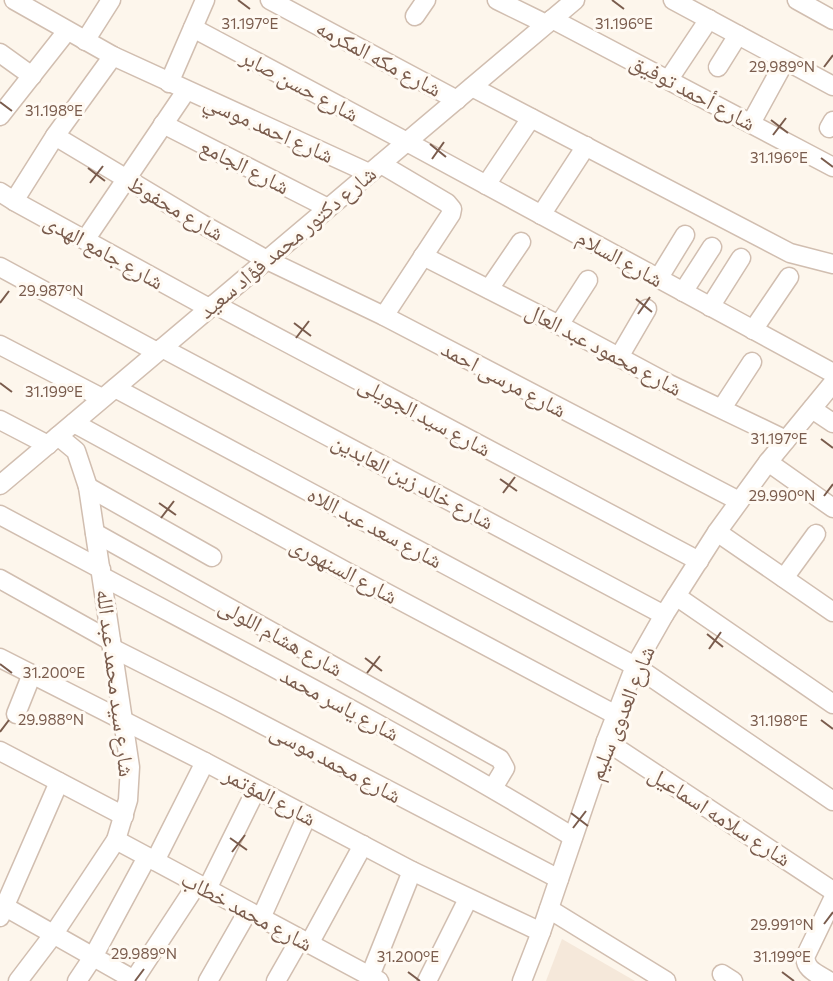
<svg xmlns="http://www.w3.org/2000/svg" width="833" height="981" font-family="Commissioner,'Noto Naskh Arabic',sans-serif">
<rect width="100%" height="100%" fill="#fdf6ec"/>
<polygon fill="#f5e8da" points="562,939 635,981 546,981"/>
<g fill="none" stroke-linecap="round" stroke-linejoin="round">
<g stroke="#d1beb0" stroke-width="21">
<g id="street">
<polyline points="14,0 113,56 369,173"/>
<polyline points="270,0 457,100"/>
<polyline points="497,0 546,24"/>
<polyline points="673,0 833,86"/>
<polyline points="797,0 833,20"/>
<polyline points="415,16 426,0"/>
<polyline points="552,19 833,167"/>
<polyline points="193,28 407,142 833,373"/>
<polyline points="85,41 111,0"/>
<polyline points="0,53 32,76"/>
<polyline points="718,67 738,35"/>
<polyline points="669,79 709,19"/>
<polyline points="169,83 205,0"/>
<polyline points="472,87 790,253 833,264"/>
<polyline points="0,116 67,31"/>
<polyline points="751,123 785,61"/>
<polyline points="163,124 328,208"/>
<polyline points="829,128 833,121"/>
<polyline points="55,136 202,224 267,260 384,316 739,501"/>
<polyline points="381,164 447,203 452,209 451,214 384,316"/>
<polyline points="486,185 531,118"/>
<polyline points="0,192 14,201 209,308"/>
<polyline points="14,201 55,136 113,56"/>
<polyline points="541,215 586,146"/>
<polyline points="85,240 186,91"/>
<polyline points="423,256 559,325 669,384 786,440"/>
<polyline points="0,267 157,352"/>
<polyline points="658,279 685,235"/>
<polyline points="489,289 521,242"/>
<polyline points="683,292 712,247"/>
<polyline points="214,304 699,561"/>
<polyline points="710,307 741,258"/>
<polyline points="559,325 588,280"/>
<polyline points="753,330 789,277"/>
<polyline points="0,345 102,398"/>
<polyline points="162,348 664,615"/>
<polyline points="619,357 647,309"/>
<polyline points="115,388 635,666 833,801"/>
<polyline points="722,408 752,362"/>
<polyline points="812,409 833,423"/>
<polyline points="0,420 48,445"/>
<polyline points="74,423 345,571 616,715"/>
<polyline points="768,462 833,508"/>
<polyline points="0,485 575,0"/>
<polyline points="88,487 212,557"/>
<polyline points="0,515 101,569"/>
<polyline points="717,532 833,612"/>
<polyline points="95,533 500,759 505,768 493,788"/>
<path d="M103,577C261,661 420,743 573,837"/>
<polyline points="784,578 816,534"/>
<polyline points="0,579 111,641"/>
<polyline points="676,596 833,704"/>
<polyline points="112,648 225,705 559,879"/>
<polyline points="0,658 205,762 412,871 541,932"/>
<polyline points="16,714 32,674"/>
<polyline points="606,741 833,891"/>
<polyline points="0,751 124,816"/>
<polyline points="116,840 379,981"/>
<polyline points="155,861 205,762"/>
<polyline points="207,889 256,790"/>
<polyline points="0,904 136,981"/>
<polyline points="549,909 666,981"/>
<polyline points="0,917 59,782"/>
<polyline points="261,918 307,816"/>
<polyline points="309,944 363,845"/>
<polyline points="722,974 733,981"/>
<polyline points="370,976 412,871"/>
<polyline points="134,980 197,884"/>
<polyline points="18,981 53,935 116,840 128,800 130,767 88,487 76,451 58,436"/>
<polyline points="77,981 93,957 147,857"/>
<polyline points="208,981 248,911"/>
<polyline points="276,981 300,939"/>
<polyline points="427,981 468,899"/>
<polyline points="522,981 541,932 606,741 635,666 664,615 717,532 768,462 833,383"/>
<path d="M829,981C818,974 803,969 806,955L833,899"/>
</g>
</g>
<use href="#street" stroke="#fff" stroke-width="18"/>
</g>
<path fill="none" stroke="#7a5c4d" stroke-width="2" d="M238,0L250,9M612,0L624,9M824,67L833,55M0,102L12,111M771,120L788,133M773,135L786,118M430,144L446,157M821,158L833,167M432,159L444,142M88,168L105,181M90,183L103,166M636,299L652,312M0,303L9,291M638,314L650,297M294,323L311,336M296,338L309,321M0,383L12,392M821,439L833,448M500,479L517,491M503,493L515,477M824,496L833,484M159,503L176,515M161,518L174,501M707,634L723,647M709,649L721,632M365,658L382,671M0,664L12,673M367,673L380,656M821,720L833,729M0,732L9,720M571,813L588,826M573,828L586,811M230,838L247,850M232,852L245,835M824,924L833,912M408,972L420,981M782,972L794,981M135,981L144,969"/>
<g text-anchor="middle" stroke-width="6" stroke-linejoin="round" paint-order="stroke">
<g font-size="22" fill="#7a5c4d" stroke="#fffaf3">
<text transform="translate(379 58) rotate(28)" y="8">شارع مكه المكرمه</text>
<text transform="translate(300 85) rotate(28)" y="8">شارع حسن صابر</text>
<text transform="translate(693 92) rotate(28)" y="8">شارع أحمد توفيق</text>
<text transform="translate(269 128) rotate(24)" y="8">شارع احمد موسي</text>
<text transform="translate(245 166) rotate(27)" y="8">شارع الجامع</text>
<text transform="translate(176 208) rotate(30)" y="8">شارع محفوظ</text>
<text transform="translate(287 242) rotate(-40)" y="8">شارع دكتور محمد فؤاد سعيد</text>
<text transform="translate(104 251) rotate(29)" y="8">شارع جامع الهدى</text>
<text transform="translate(620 258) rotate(29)" y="8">شارع السلام</text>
<text transform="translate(604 349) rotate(28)" y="8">شارع محمود عبد العال</text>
<text transform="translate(504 379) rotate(28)" y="8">شارع مرسى احمد</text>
<text transform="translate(425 416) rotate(28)" y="8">شارع سيد الجويلى</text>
<text transform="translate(413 481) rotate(28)" y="8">شارع خالد زين العابدين</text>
<text transform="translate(375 527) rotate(28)" y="8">شارع سعد عبد اللاه</text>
<text transform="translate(344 570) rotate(28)" y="8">شارع السنهورى</text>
<text transform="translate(281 637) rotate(29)" y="8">شارع هشام اللولى</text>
<text transform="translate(116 683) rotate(83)" y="8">شارع سيد محمد عبد الله</text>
<text transform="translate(340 704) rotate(28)" y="8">شارع ياسر محمد</text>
<text transform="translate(621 713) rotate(-68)" y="8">شارع العدوى سليم</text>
<text transform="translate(336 763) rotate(28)" y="8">شارع محمد موسى</text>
<text transform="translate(270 796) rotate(28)" y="8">شارع المؤتمر</text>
<text transform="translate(720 816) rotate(33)" y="8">شارع سلامه اسماعيل</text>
<text transform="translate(247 911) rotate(28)" y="8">شارع محمد خطاب</text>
</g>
</g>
<g font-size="15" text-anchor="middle" fill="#7a5c4d" stroke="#fffaf3" stroke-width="6" stroke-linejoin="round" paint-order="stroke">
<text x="250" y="29">31.197°E</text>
<text x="624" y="29">31.196°E</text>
<text x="782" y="72">29.989°N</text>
<text x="54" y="116">31.198°E</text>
<text x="779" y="163">31.196°E</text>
<text x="51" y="296">29.987°N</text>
<text x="54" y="397">31.199°E</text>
<text x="779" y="444">31.197°E</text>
<text x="782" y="501">29.990°N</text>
<text x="54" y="678">31.200°E</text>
<text x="51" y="725">29.988°N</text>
<text x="779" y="726">31.198°E</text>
<text x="782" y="930">29.991°N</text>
<text x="144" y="959">29.989°N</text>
<text x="408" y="962">31.200°E</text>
<text x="782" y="962">31.199°E</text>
</g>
</svg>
